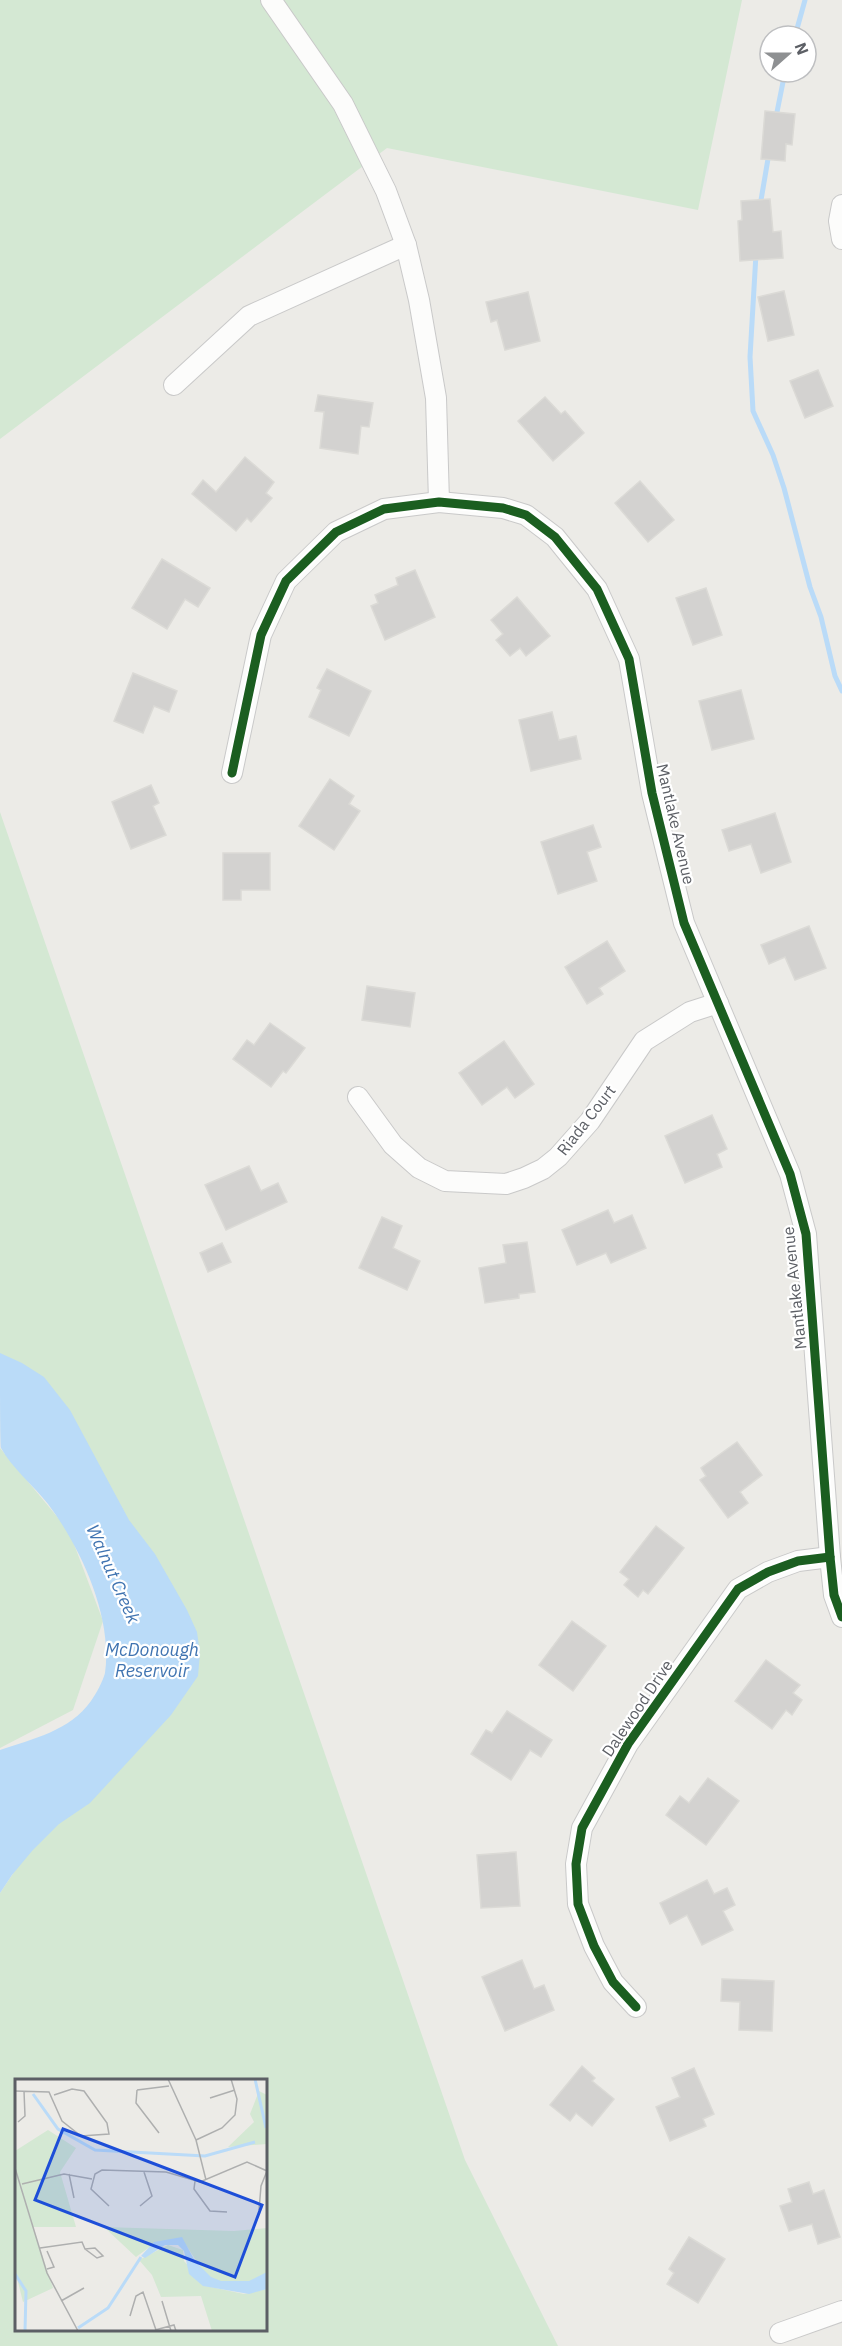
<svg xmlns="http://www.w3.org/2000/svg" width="842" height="2346" font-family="'IBM Plex Sans',sans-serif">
<rect width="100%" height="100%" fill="#ecebe7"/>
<g fill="#d4e8d3" fill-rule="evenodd">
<polygon points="0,0 742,0 698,210 387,148 0,439"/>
<path d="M0,812L465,2160L558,2346H0V1893L33,1844L171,1660L0,1372ZM16,2080H266V2330H16Z"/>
<polygon points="0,1448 69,1531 103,1621 73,1710 0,1748"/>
</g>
<path fill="#badbf8" d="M0,1353L22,1363L44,1377L70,1410L129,1520L155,1554L187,1610L197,1632L200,1653L198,1676L171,1715L90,1803L59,1824L32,1851L12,1875L0,1893V1750C32,1739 70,1731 91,1701C96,1694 103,1681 105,1673C113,1617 81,1548 48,1504C34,1486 11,1467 1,1448C0,1441 0,1367 0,1353Z"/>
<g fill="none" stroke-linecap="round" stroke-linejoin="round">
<g stroke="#badbf8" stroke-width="5">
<polyline points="795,36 805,0"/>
<polyline points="776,117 785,72"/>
<polyline points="760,206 769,153"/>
<polyline points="756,254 750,357 753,411 773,455 784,488 810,587 821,617 835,676 842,691"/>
</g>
</g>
<g fill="#d3d2d0" stroke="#dbdad6" stroke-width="1.5">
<polygon points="765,111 795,114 792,145 786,144 785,161 761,159"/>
<polygon points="770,199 773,232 781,231 783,258 740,261 738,221 742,220 741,201"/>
<polygon points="784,291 794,335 768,341 758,297"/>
<polygon points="528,292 540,341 505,350 497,320 491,322 486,302"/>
<polygon points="818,370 833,406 805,418 790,381"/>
<polygon points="318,395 373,403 369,427 361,426 358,454 320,448 324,412 315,411"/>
<polygon points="545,397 561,414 565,411 584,433 553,461 518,421"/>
<polygon points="245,457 274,482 266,493 272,498 251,522 247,518 236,531 192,494 203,480 216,492"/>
<polygon points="640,481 674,520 648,542 615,503"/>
<polygon points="162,559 210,588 198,607 185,599 167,629 132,608"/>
<polygon points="415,570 435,617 385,640 371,606 378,603 375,595 398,585 396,578"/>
<polygon points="706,588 722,635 693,645 676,598"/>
<polygon points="517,597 550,636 526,656 520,648 510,656 496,640 503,634 491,620"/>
<polygon points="327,669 371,691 349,736 309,717 321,690 317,688"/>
<polygon points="133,673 177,691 169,712 154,706 143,733 114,721"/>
<polygon points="741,690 754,739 712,750 699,701"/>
<polygon points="552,712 559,740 576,736 581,759 531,771 519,720"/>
<polygon points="330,779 354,796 349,804 360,811 334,850 299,826"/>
<polygon points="151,785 159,803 153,806 166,835 131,849 112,802"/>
<polygon points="775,813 791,862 761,873 751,844 729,851 722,830"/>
<polygon points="593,825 601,847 587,852 597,881 558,894 541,842"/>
<polygon points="223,853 270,853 270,890 241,890 241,900 223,900"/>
<polygon points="809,926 826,968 795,980 785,957 769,964 761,945"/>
<polygon points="607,941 625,971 599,988 603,994 587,1004 565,967"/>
<polygon points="367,986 415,993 410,1027 362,1020"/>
<polygon points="270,1023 305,1048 286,1073 283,1071 271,1087 233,1059 247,1040 254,1045"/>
<polygon points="504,1041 534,1084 515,1098 507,1087 482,1105 459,1073"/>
<polygon points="712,1115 727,1149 717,1154 722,1167 685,1183 665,1136"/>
<polygon points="249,1166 261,1191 278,1183 287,1202 226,1230 205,1185"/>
<polygon points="608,1210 614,1223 632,1215 646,1248 611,1263 606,1253 577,1265 562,1230"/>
<polygon points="382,1217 402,1226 393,1248 420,1261 407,1290 359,1268"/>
<polygon points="527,1242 535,1292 519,1294 519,1298 485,1303 479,1268 506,1263 503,1245"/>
<polygon points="222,1243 231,1262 208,1272 200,1253"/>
<polygon points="737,1442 762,1475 740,1492 748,1503 728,1518 700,1480 706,1476 701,1468"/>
<polygon points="656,1526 684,1548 648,1594 643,1590 638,1597 624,1585 629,1579 620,1572"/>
<polygon points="572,1621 606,1646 573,1691 539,1665"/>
<polygon points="766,1660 800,1685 793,1693 802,1700 792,1715 786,1710 772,1729 735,1701"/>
<polygon points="507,1711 552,1740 541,1757 530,1750 511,1780 471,1754 486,1730 492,1733"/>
<polygon points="708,1778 739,1801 706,1845 666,1815 680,1796 689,1803"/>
<polygon points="516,1852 520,1906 481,1908 477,1855"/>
<polygon points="707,1880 714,1894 727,1888 735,1905 723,1911 733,1930 702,1945 687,1915 670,1924 660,1903"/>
<polygon points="522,1960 534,1989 544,1985 554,2010 505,2031 482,1977"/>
<polygon points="722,1979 774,1981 772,2031 739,2030 740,2002 721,2001"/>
<polygon points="582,2066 595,2078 592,2081 614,2099 592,2126 576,2113 570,2121 550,2105"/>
<polygon points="694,2068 714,2114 703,2119 706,2126 670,2141 656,2107 680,2097 672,2078"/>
<polygon points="809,2182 813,2194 824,2190 840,2237 818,2244 812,2224 789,2231 780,2206 792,2202 788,2189"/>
<polygon points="689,2237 725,2259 698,2303 667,2284 674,2273 669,2269"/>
</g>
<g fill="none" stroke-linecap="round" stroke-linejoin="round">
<g stroke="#c9c9c9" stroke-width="22">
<g id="minor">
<polyline points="271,0 343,104 386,191 406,245 419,300 436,398 439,502"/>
<polyline points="842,205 839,221 842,239"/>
<polyline points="174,385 249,316 406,245"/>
<polyline points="232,773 261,635 286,581 336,532 384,509 439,502 503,508 526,515 555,537 597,589 629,659 652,793 684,923 790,1174 806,1234 830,1557 834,1595 842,1617"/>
<polyline points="358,1097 393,1145 419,1168 445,1181 506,1184 524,1178 543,1169 558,1157 590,1121 644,1041 690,1012 718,1003"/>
<polyline points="636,2007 613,1982 594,1946 578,1904 576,1864 582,1828 628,1744 738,1589 768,1572 798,1561 830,1557"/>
<polyline points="780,2333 842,2311"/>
</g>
</g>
<use href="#minor" stroke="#fcfcfb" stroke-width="20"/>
<g stroke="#fff" stroke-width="13">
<g id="cycleway">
<polyline points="232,773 261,635 286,581 336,532 384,509 439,502 503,508 526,515 555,537 597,589 629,659 652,793 684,923 790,1174 806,1234 830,1557 834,1595 842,1617"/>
<polyline points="636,2007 613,1982 594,1946 578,1904 576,1864 582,1828 628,1744 738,1589 768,1572 798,1561 830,1557"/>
</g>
</g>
<use href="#cycleway" stroke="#1b5e20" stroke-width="9"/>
</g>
<g text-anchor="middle" stroke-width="4.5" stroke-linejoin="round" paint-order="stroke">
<g font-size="16" fill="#5c5f65" stroke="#fff">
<text transform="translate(676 824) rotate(77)" y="6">Mantlake Avenue</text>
<text transform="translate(586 1120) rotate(-52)" y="6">Riada Court</text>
<text transform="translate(794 1288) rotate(-96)" y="6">Mantlake Avenue</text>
<text transform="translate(637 1708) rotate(-56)" y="6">Dalewood Drive</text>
</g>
<g font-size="18" font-style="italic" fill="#4074b1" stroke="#fff">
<text transform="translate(113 1574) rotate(66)" y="6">Walnut Creek</text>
<text x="152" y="1656">McDonough<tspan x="152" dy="21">Reservoir</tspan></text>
</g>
</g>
<g transform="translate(15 2079)">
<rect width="252" height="252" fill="#ecebe7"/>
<path d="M244,12L252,16V65L213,68L239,43L235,35ZM33,51L61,69L45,93L61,148H18L38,209L8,223L0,191V72ZM89,148L219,152L252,149V195L235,204L212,205L191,197L171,166L140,164L121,178ZM153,166L168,171L169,182L191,207L229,215L252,210V252H197L186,217L146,218L137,196L124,181Z" fill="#d4e8d3"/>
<path d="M167,158L180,182L196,198L206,202H234L252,193V210L234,215L188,207L174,195L169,172L163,166H150L130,179L126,177L139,163Z" fill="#badbf8"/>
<path fill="none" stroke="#badbf8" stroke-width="3" d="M240,0L251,49M18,15L43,50L80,71L190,77L240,63M0,195L11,212L10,252M63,249L93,229L126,178"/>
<path fill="none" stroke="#aeafaf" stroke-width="1.5" d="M153,0L181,61L191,101M122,11L121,24L144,54M122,11L154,7M0,12L34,13L47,42L66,57L94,55L92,44L69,12L57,10L39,16M195,19L220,11M3,43L10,37L9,12M181,61L207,49L220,36L222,20L216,0M0,89L32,194L63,252M54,95L59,119M180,102L179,110L195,132L212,133M7,105L49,95L77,100M94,127L76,110L80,95L87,91L151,93L185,103L232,83L252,92L246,107L244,131M125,127L137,117L129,93M25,169L67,163L70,170L80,169L88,177L82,179L70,170M32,190L39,188L32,172M46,222L69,209M147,222L156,252M115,237L121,217L128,213L141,251M140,251L159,246L161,252"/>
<path fill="#1d4ed8" fill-opacity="0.15" stroke="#1d4ed8" stroke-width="3" d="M48,50L247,126L220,198L20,121Z"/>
<rect width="252" height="252" fill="none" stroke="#5c5f65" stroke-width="3"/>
</g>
<g transform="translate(788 54) rotate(69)"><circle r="28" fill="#ffffff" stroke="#bebfc1" stroke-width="1.5"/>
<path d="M0-4.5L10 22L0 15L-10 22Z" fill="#8e9092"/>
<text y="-9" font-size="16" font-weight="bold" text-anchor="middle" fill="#5c5f65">N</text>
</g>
</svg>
